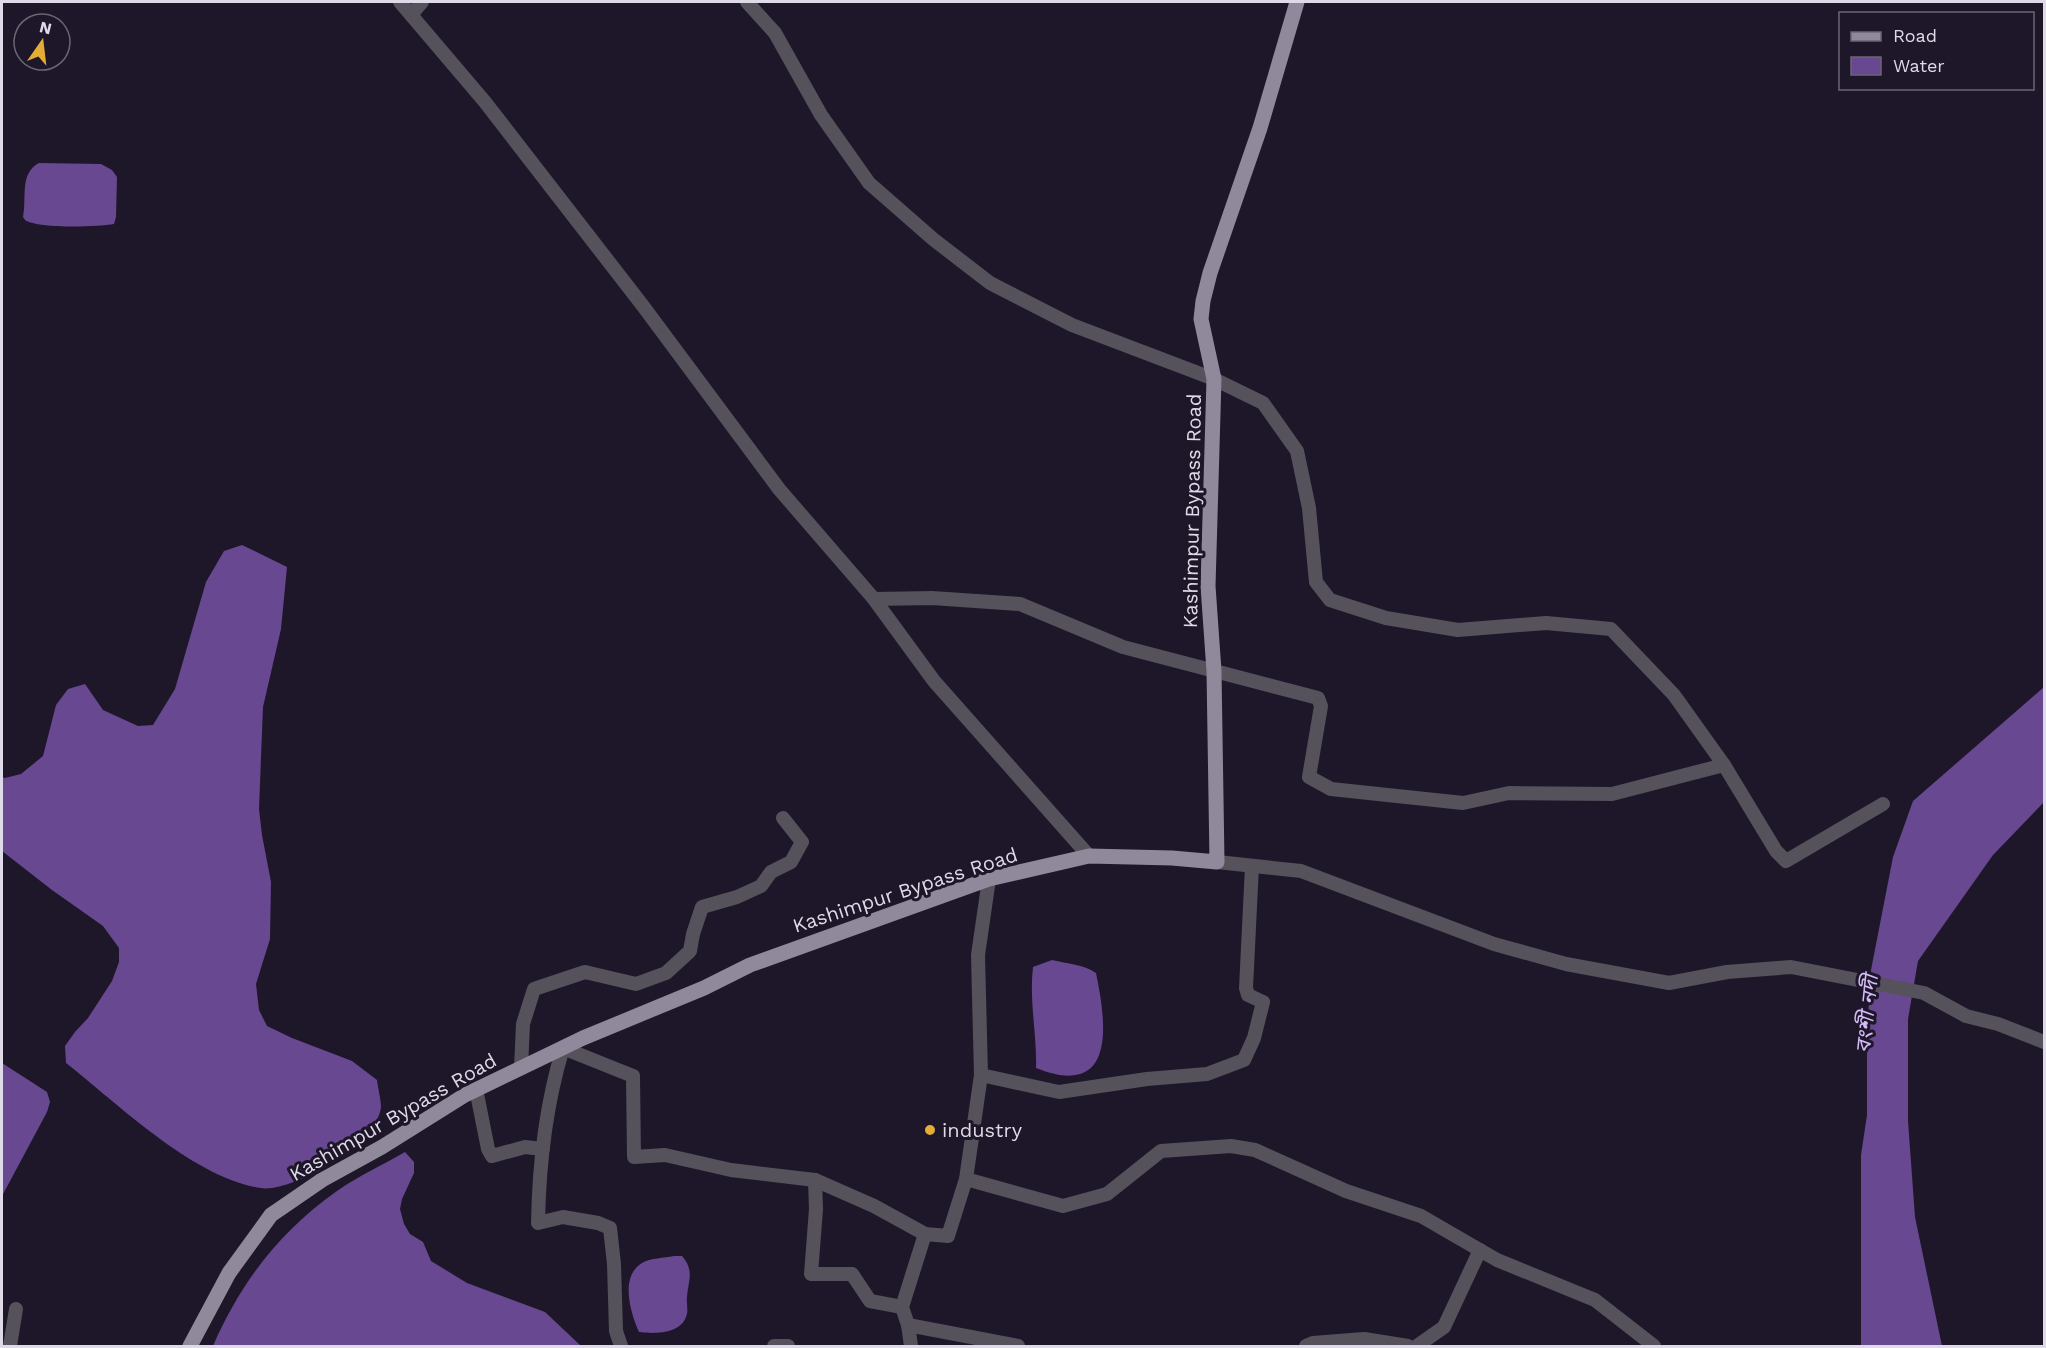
<svg xmlns="http://www.w3.org/2000/svg" width="2046" height="1348" font-family="'Work Sans','Noto Sans Bengali',sans-serif">
<rect width="100%" height="100%" fill="#1e1729"/>
<g fill="#684891">
<path d="M39,163L101,164L112,170L117,177L116,217L114,224C96,227 39,229 25,220L23,217C27,199 19,173 39,163Z"/>
<path d="M242,545L287,567L281,629L263,707L259,809L262,835L271,882L270,939L256,984L259,1010L267,1026L292,1038L352,1061L377,1080C378,1089 381,1099 381,1107C379,1127 356,1140 343,1152C336,1157 330,1165 322,1169C309,1177 276,1191 261,1188C195,1179 118,1104 66,1063L65,1046L75,1032L88,1018L112,981L119,962V948L103,926L52,890L2,851V777L5,778L21,774L43,756L56,705L68,689L85,684L103,710L138,726L153,725L175,689L206,582L224,551Z"/>
<polygon points="2044,687 2044,802 1993,855 1918,961 1908,1019 1908,1121 1915,1217 1942,1346 1861,1346 1861,1155 1867,1115 1867,1033 1871,970 1893,857 1913,801"/>
<path d="M1052,960C1068,964 1083,964 1096,973C1107,1025 1116,1100 1036,1068C1037,1034 1029,1001 1033,967Z"/>
<polygon points="2,1063 47,1092 50,1102 47,1112 2,1196"/>
<path d="M405,1152L414,1162V1173L402,1199L400,1209L404,1224L410,1234L423,1242L431,1261L467,1283L545,1312L581,1346H213C241,1282 279,1232 337,1191C358,1176 383,1165 405,1152Z"/>
<path d="M674,1256H682C695,1271 688,1281 687,1297C686,1304 689,1310 686,1317C680,1334 654,1334 639,1332C631,1314 619,1277 642,1263C651,1258 664,1258 674,1256Z"/>
</g>
<g fill="none" stroke-linecap="round" stroke-linejoin="round">
<g stroke="#55525b" stroke-width="14">
<polyline points="400,2 485,102 643,306 779,489 874,599 934,681 1089,856"/>
<polyline points="747,2 775,33 821,115 869,183 933,239 990,283 1072,325 1214,379 1263,403 1297,451 1309,508 1316,582 1330,600 1386,618 1458,630 1546,623 1611,629 1674,695 1724,765 1776,851 1786,861 1883,804"/>
<polyline points="411,15 422,2"/>
<polyline points="874,599 932,598 1020,604 1123,647 1318,698 1321,706 1309,777 1331,789 1463,803 1509,793 1612,794 1724,765"/>
<polyline points="1217,862 1301,871 1494,944 1566,964 1669,983 1727,972 1791,967 1924,993 1966,1016 1998,1024 2044,1042"/>
<polyline points="521,1068 523,1024 534,989 585,972 636,984 666,973 690,951 693,934 702,907 737,897 761,886 771,872 791,862 802,842 783,818"/>
<polyline points="981,1075 1059,1092 1147,1079 1207,1074 1244,1060 1254,1038 1263,1002 1248,995 1246,988 1252,866"/>
<polyline points="476,1089 488,1149 492,1156 525,1147 543,1149"/>
<polyline points="966,1179 981,1075 978,955 989,879"/>
<polyline points="815,1180 816,1209 811,1274 852,1274 870,1301 902,1307"/>
<polyline points="908,1325 1018,1346"/>
<polyline points="10,1346 16,1309"/>
<path d="M621,1346L616,1331L614,1264L610,1228L598,1223L563,1217L538,1223C539,1165 546,1104 563,1048L633,1076L634,1157L665,1155L731,1170L815,1180L874,1206L925,1234L948,1236L966,1179L1063,1206L1107,1194L1161,1151L1231,1146L1255,1150L1346,1191L1421,1216L1497,1260L1595,1300L1654,1346"/>
<polyline points="774,1346 788,1346"/>
<polyline points="911,1346 908,1325 902,1307 925,1234"/>
<polyline points="1306,1346 1313,1343 1364,1339 1408,1346"/>
<polyline points="1417,1346 1444,1327 1480,1250"/>
</g>
<polyline stroke="#90899c" stroke-width="15" points="190,1346 229,1273 271,1215 322,1180 382,1147 465,1095 583,1038 704,988 750,965 989,879 1089,856 1172,858 1217,862 1214,671 1208,586 1214,379 1201,319 1203,301 1210,273 1260,128 1297,2"/>
</g>
<circle fill="#e4ae35" stroke="#1e1729" stroke-width="2" cx="930" cy="1130" r="6"/>
<g text-anchor="middle" stroke-width="6" stroke-linejoin="round" paint-order="stroke">
<g font-size="20" fill="#dfdae7" stroke="#1e1729">
<text transform="translate(1192 511) rotate(-89)" y="7">Kashimpur Bypass Road</text>
<text transform="translate(905 890) rotate(-18)" y="7">Kashimpur Bypass Road</text>
<text transform="translate(393 1117) rotate(-30)" y="7">Kashimpur Bypass Road</text>
</g>
<g font-size="20" fill="#dfdae7" stroke="#1e1729" text-anchor="start">
<text x="942" y="1137">industry</text>
</g>
<g font-size="21" font-style="italic" fill="#d4bbf9" stroke="#1e1729">
<text transform="translate(1867 1014) rotate(-84)" y="7">বংশী নদী</text>
</g>
</g>
<rect width="2046" height="1348" fill="none" stroke="#dfdae7" stroke-width="6"/>
<rect x="1839" y="12" width="195" height="78" fill="#1e1729" stroke="#6b6575" stroke-width="1.5"/>
<rect x="1851" y="32" width="30" height="9" fill="#90899c" stroke="#6b6575" stroke-width="1.5"/>
<text x="1893" y="42" font-size="18" fill="#dfdae7">Road</text>
<rect x="1851" y="57" width="30" height="18" fill="#684891" stroke="#6b6575" stroke-width="1.5"/>
<text x="1893" y="72" font-size="18" fill="#dfdae7">Water</text>
<g transform="translate(42 42) rotate(14)"><circle r="28" fill="#1e1729" stroke="#6b6575" stroke-width="1.5"/>
<path d="M0-4.5L10 22L0 15L-10 22Z" fill="#e4ae35"/>
<text y="-9" font-size="16" font-weight="bold" text-anchor="middle" fill="#dfdae7">N</text>
</g>
</svg>
